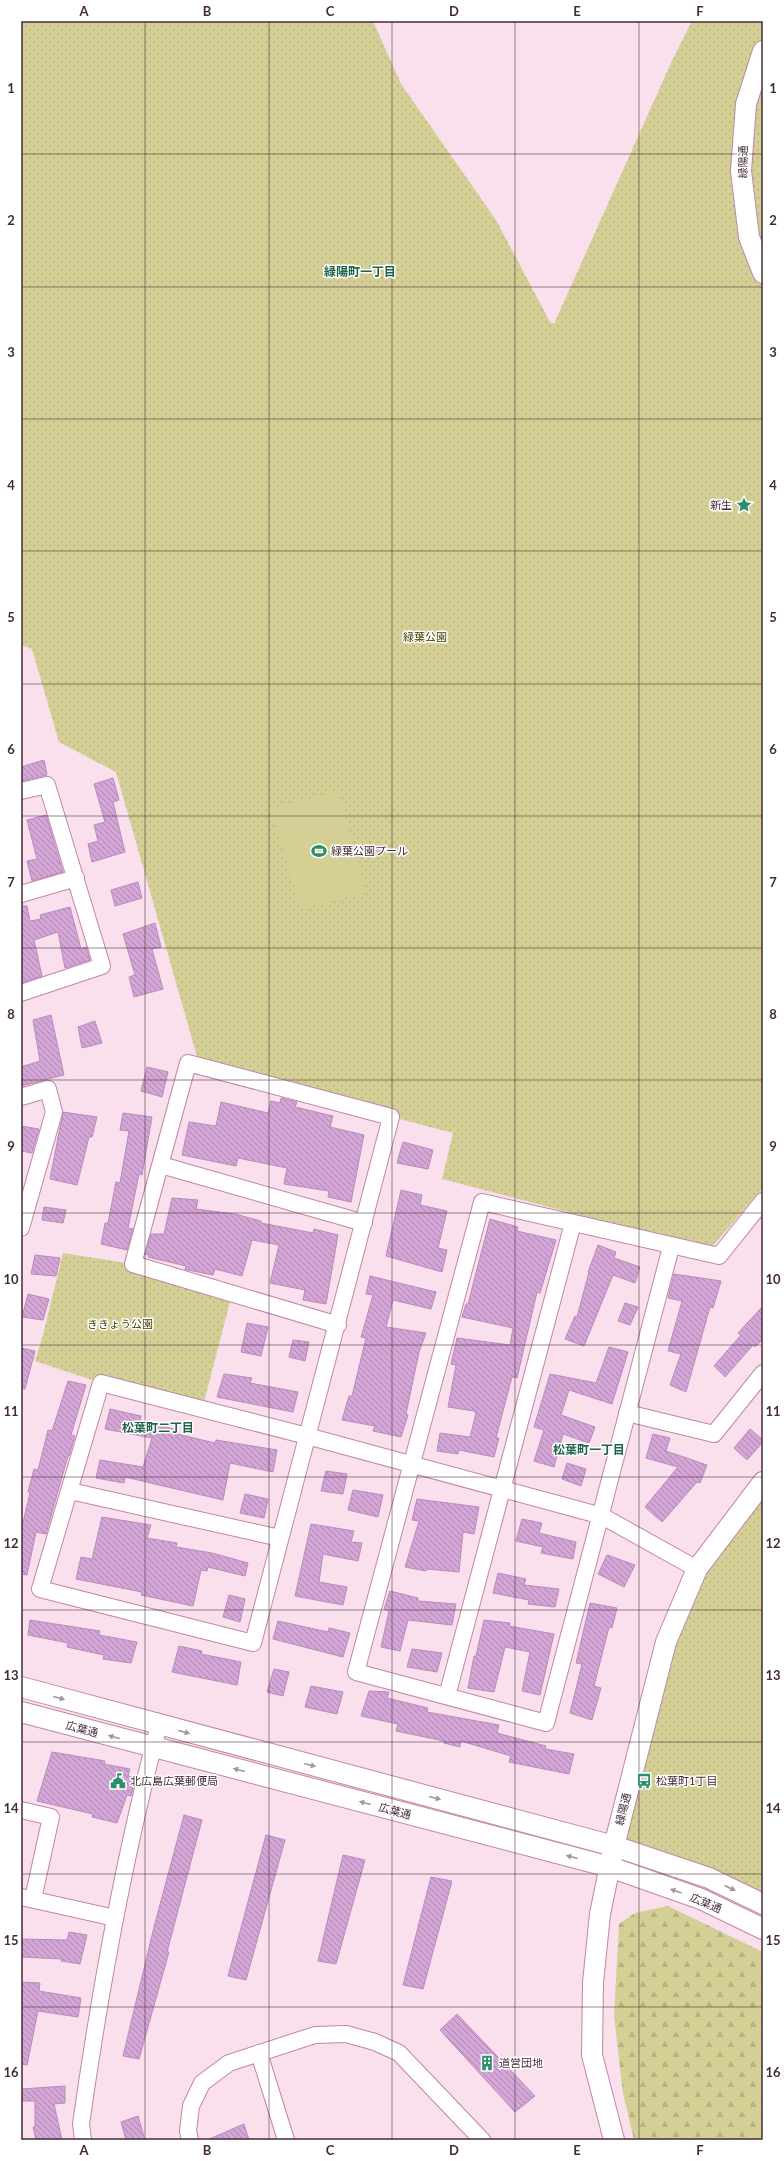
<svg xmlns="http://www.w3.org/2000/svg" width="784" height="2161" font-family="Lato,'Noto Sans JP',sans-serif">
<defs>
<pattern id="forest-firs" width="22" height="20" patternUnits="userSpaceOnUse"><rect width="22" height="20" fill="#d4cf95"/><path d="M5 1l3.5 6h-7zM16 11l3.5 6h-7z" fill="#b7b281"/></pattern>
<pattern id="park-dots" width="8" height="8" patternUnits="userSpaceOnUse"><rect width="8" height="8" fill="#d4cf95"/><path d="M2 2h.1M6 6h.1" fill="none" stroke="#b7b281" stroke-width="1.8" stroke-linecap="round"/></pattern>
<pattern id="building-back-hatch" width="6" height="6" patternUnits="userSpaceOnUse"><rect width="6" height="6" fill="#d4a5d7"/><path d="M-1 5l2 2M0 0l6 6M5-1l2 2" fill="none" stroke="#ae87af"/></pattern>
</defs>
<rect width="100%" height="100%" fill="#fadfed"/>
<polygon fill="url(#forest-firs)" points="668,1906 763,1952 763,2140 634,2140 623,2093 614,2016 619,1924 635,1913"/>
<g fill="url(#park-dots)">
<polygon points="21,21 373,21 401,84 496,220 550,322 554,324 671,63 692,21 763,21 763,1188 710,1249 442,1179 453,1133 200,1067 116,772 59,742 32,649 21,645"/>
<polygon points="63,1253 133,1264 232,1294 202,1410 101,1383 35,1361 43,1335"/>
<polygon points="763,1482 763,1904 614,1846 697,1569"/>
</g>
<polygon fill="#d4cf95" points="339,791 366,893 301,909 270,809"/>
<g fill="url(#building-back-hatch)" stroke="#b98bbc">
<polygon points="44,760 47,775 21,781 21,767"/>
<polygon points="113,778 119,800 113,802 125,852 92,862 88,844 98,841 94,825 105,822 94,784"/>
<polygon points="46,815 63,872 32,881 27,861 37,859 27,820"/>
<polygon points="138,882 142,898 115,906 111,890"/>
<polygon points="21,906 27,906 30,921 41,919 40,915 70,907 81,949 86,947 90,960 65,968 58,932 34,940 42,976 21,983"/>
<polygon points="155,923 161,947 152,949 163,989 134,997 129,977 135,975 123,934"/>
<polygon points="51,1015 64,1075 21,1086 21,1067 40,1061 33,1020"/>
<polygon points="95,1021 102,1043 82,1048 78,1027"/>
<polygon points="147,1067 168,1072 162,1097 141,1091"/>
<polygon points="281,1098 297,1102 295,1107 333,1116 330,1127 364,1135 351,1202 328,1197 329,1191 284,1184 287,1168 238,1158 236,1166 182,1155 189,1122 216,1126 221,1102 268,1113 271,1101 280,1103"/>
<polygon points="63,1112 97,1117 92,1137 89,1137 77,1185 50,1179"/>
<polygon points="123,1113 152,1117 142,1175 139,1174 128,1228 133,1229 127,1250 101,1244 105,1223 108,1223 116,1182 120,1183 129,1131 120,1130"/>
<polygon points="21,1126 39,1129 32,1153 21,1151"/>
<polygon points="403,1142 433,1150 428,1169 397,1163"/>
<polygon points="401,1190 422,1195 420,1205 447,1211 438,1248 447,1250 442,1272 386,1256"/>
<polygon points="172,1198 198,1200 196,1209 235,1214 261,1221 261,1223 313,1233 314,1229 338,1235 326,1304 303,1300 305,1290 270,1283 279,1245 252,1240 242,1276 215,1269 213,1275 188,1270 185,1270 186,1266 148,1257 149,1255 145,1254 151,1234 164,1234"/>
<polygon points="44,1207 66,1210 63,1223 42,1220"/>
<polygon points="490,1219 518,1227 517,1231 556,1240 540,1293 537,1292 517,1378 512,1377 496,1438 499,1438 494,1457 459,1450 458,1454 437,1451 440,1433 470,1437 476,1413 474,1411 448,1407 456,1365 451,1364 457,1338 510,1345 513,1328 462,1317 466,1304 468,1304"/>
<polygon points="598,1245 616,1252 614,1258 640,1267 635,1283 613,1275 584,1346 565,1339 575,1316 577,1317 589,1272 588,1272"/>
<polygon points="35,1255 60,1258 56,1276 31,1274"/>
<polygon points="674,1274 721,1281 713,1308 710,1307 686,1392 670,1385 681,1354 668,1351 682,1301 668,1298"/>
<polygon points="370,1276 436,1292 431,1309 393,1300 386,1327 426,1333 419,1352 406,1414 408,1415 401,1437 373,1431 375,1426 342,1420 349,1396 352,1396 366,1338 361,1337 373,1295 366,1294"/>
<polygon points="28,1294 49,1299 43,1320 22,1317"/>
<polygon points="625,1303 638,1307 630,1325 618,1321"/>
<polygon points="763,1306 763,1339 755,1347 753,1345 725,1377 714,1366 741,1335 738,1333"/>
<polygon points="247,1323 268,1327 261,1356 241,1352"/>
<polygon points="293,1340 309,1342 305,1361 289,1357"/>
<polygon points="609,1347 628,1352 612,1404 569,1390 561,1415 595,1427 589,1443 563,1434 554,1467 534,1461 544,1430 534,1427 550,1374 596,1383"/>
<polygon points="21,1348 35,1351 25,1389 21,1388"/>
<polygon points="224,1374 252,1378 250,1383 298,1392 293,1412 217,1397"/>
<polygon points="68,1381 86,1385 71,1435 75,1436 69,1456 68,1456 46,1534 36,1532 27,1575 21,1574 21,1531 30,1493 28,1492 34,1469 38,1470 48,1430 52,1431"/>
<polygon points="110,1409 141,1416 140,1421 178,1430 177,1434 215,1443 216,1440 277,1450 273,1472 230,1463 223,1500 125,1477 124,1483 96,1478 100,1460 143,1467 152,1438 105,1429"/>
<polygon points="750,1429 763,1440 763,1442 747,1460 734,1448"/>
<polygon points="653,1434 670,1438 666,1451 707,1465 700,1483 697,1482 662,1522 645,1507 678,1467 646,1458"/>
<polygon points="567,1463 586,1469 581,1486 562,1479"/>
<polygon points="326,1471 347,1474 343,1494 321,1491"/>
<polygon points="353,1490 383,1495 378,1517 348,1510"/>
<polygon points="245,1494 268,1499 264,1518 240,1513"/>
<polygon points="417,1499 479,1507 474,1534 463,1532 459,1572 427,1569 426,1571 405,1567 419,1521 412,1520"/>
<polygon points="102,1517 151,1525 147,1538 177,1543 176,1547 212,1553 248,1563 245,1576 208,1567 207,1571 201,1570 193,1606 141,1595 142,1592 76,1579 81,1557 92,1559"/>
<polygon points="522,1519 542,1523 539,1533 576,1542 573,1559 541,1553 543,1547 516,1541"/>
<polygon points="311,1524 354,1531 351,1542 362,1543 358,1561 323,1554 319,1582 347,1587 343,1605 295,1596"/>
<polygon points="607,1555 635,1565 624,1587 598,1574"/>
<polygon points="498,1573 526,1579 524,1585 559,1589 555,1607 528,1604 529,1600 493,1593"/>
<polygon points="390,1591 418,1598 418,1601 456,1604 452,1625 408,1620 400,1651 381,1647 389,1611 384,1609"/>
<polygon points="229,1595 245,1599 240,1622 223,1617"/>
<polygon points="590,1603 617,1608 612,1628 609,1627 594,1686 601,1688 592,1720 570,1713 582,1664 576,1663"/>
<polygon points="30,1620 100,1631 99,1635 137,1642 131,1663 103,1659 104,1655 67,1647 68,1643 28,1635"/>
<polygon points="484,1620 510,1623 509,1626 554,1634 540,1695 522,1691 530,1652 505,1647 494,1692 468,1688 474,1656 476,1656"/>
<polygon points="278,1621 328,1632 329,1628 350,1633 343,1657 273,1639"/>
<polygon points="179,1646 202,1651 201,1654 241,1662 237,1685 172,1672"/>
<polygon points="412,1649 442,1653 437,1672 407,1667"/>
<polygon points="274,1669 289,1672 283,1696 267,1692"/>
<polygon points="311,1686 343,1692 337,1714 305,1707"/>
<polygon points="369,1691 389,1692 387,1698 428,1708 427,1712 499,1725 497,1733 546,1746 545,1749 574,1754 569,1774 509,1762 511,1756 461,1741 460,1747 444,1743 444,1741 396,1731 398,1724 361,1716"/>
<polygon points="52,1752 105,1761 104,1764 130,1769 128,1776 136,1778 131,1796 127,1795 117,1823 92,1817 93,1814 37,1801"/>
<polygon points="184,1815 202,1820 167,1952 169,1952 139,2059 123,2056 154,1927"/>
<polygon points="266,1835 285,1840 246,1980 228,1976"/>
<polygon points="343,1855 365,1860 336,1964 318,1961"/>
<polygon points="431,1877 452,1881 423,1989 403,1985"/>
<polygon points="69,1932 87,1935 80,1964 61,1961 62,1959 21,1957 21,1939 67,1940"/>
<polygon points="21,1982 40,1983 39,1991 81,1998 78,2017 38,2011 27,2065 21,2064"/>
<polygon points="457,2014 535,2096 515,2112 440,2030"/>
<polygon points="65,2086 65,2103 54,2104 62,2140 36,2140 33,2127 35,2127 35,2101 21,2101 21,2089"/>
<polygon points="138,2116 145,2140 126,2140 121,2122"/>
<polygon points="244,2124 249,2140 207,2140"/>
</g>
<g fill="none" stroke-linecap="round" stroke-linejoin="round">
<g stroke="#c285a8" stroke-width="18">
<g id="minor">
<polyline points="21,791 47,785 102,966 21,993"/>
<polyline points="21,894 76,878"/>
<polyline points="21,1097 48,1089 54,1112 21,1228"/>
<polyline points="161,1165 364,1223"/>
<polyline points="671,1247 546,1723 356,1672 482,1202 719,1256 763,1201"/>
<polyline points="338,1325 133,1264 188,1063 391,1117 253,1643 40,1589 101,1383 307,1436 602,1516 697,1569"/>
<polyline points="627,1413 714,1434 763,1373"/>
<polyline points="70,1491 280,1538"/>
<polyline points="447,1696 573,1223"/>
<polyline points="21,1810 51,1817 33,1899"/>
<polyline points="21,1897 115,1918"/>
<polyline points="259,2053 286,2140"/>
<path d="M83,2140L81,2124C100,1990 124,1856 159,1725"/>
<polyline points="190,2140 188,2131 191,2106 202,2083 229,2063 315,2035 346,2034 375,2042 399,2053 482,2140"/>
</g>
</g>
<g stroke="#c285a8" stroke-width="22">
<g id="tertiary">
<polyline points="763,51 746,104 741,171 749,237 763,273"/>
<polyline points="21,1687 614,1846 709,1878 763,1904"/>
<polyline points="21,1712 610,1867 701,1899 763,1929"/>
<polyline points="614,2140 592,2055 593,1983 600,1914 614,1846 666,1642 697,1569 763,1482"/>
</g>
</g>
<use href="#minor" stroke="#fff" stroke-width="16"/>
<use href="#tertiary" stroke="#fff" stroke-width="20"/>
</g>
<defs><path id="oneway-solid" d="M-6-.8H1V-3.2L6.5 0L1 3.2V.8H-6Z"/></defs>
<g fill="#a2959c">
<use href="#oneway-solid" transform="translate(59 1698) rotate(15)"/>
<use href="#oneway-solid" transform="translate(184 1732) rotate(15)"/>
<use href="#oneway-solid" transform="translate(114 1737) rotate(-165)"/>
<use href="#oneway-solid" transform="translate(310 1765) rotate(15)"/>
<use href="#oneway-solid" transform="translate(239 1770) rotate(-165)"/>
<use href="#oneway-solid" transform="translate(435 1798) rotate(15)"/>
<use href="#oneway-solid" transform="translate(365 1803) rotate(-165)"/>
<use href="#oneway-solid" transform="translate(572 1857) rotate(-165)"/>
<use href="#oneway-solid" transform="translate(730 1888) rotate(25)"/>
<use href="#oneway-solid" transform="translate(676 1891) rotate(-161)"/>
</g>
<path fill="none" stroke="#442b39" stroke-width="1" stroke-opacity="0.55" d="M145,21V2140M269,21V2140M392,21V2140M515,21V2140M639,21V2140M21,154H763M21,287H763M21,419H763M21,551H763M21,684H763M21,816H763M21,948H763M21,1080H763M21,1213H763M21,1345H763M21,1477H763M21,1610H763M21,1742H763M21,1874H763M21,2007H763"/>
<defs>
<g id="sight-bare" transform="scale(1.2)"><path d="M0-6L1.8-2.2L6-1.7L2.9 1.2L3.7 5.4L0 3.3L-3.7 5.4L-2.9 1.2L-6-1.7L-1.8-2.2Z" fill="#2a8f6a" stroke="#fff" stroke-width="2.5" paint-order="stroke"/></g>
<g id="stadium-bare" transform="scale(1.2)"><path d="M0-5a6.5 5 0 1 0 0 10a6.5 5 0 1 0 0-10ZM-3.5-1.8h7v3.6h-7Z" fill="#2a8f6a" stroke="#fff" stroke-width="2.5" paint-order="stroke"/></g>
<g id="civic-bare" transform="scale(1.2)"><path d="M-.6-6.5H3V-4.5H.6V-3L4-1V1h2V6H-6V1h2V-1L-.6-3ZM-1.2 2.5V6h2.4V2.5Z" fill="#2a8f6a" stroke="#fff" stroke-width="2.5" paint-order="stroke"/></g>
<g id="bus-bare" transform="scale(1.2)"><path d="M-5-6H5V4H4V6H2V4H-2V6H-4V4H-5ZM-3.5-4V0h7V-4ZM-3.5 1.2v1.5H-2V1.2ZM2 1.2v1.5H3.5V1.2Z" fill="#2a8f6a" stroke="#fff" stroke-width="2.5" paint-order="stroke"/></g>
<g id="building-bare" transform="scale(1.2)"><path d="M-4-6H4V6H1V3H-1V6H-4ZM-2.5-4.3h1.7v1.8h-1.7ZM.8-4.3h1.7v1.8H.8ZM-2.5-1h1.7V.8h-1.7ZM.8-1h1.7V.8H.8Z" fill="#2a8f6a" stroke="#fff" stroke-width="2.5" paint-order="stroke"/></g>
</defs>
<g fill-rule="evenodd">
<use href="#sight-bare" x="744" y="505"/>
<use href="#stadium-bare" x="319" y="851"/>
<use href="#civic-bare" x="118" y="1781"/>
<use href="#bus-bare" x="644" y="1781"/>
<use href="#building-bare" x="487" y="2063"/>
</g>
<g text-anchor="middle" stroke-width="3" stroke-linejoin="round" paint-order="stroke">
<g font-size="11" fill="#442b39" stroke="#fff">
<text transform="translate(743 162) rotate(-89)" y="4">緑陽通</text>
<text transform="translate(82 1729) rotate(15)" y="4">広葉通</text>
<text transform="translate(623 1809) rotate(-76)" y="4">緑陽通</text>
<text transform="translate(395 1811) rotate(15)" y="4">広葉通</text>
<text transform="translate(706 1903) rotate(23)" y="4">広葉通</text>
</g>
<g font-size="11" fill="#442b39" stroke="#fff" text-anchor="start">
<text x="732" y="509" text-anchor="end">新生</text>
<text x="331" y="855">緑葉公園プール</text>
<text x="130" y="1785">北広島広葉郵便局</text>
<text x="656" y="1785">松葉町1丁目</text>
<text x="499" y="2067">道営団地</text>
</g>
<g font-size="11" fill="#484308" stroke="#fff">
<text x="425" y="641">緑葉公園</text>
<text x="120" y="1328">ききょう公園</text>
</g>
<g font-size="12" font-weight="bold" fill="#1f6349" stroke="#fff">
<text x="360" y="276">緑陽町一丁目</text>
<text x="158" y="1432">松葉町二丁目</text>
<text x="589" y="1454">松葉町一丁目</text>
</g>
</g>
<rect width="784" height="2161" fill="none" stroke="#ffffff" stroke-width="44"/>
<rect x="22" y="22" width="740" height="2117" fill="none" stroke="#442b39" stroke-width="1.5"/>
<g font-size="13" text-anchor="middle" font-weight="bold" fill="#442b39">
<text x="84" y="16">A</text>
<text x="207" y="16">B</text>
<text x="330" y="16">C</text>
<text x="454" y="16">D</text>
<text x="577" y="16">E</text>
<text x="700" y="16">F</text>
<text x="11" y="93">1</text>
<text x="773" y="93">1</text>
<text x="11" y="225">2</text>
<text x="773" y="225">2</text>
<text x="11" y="357">3</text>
<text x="773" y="357">3</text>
<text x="11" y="490">4</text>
<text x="773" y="490">4</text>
<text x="11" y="622">5</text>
<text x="773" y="622">5</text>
<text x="11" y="754">6</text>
<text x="773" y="754">6</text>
<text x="11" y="887">7</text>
<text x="773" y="887">7</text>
<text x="11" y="1019">8</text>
<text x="773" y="1019">8</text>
<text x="11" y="1151">9</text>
<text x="773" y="1151">9</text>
<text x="11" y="1284">10</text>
<text x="773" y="1284">10</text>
<text x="11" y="1416">11</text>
<text x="773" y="1416">11</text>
<text x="11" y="1548">12</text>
<text x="773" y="1548">12</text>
<text x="11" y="1680">13</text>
<text x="773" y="1680">13</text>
<text x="11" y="1813">14</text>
<text x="773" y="1813">14</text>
<text x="11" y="1945">15</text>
<text x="773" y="1945">15</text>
<text x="11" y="2077">16</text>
<text x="773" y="2077">16</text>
<text x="84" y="2155">A</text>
<text x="207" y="2155">B</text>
<text x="330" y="2155">C</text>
<text x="454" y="2155">D</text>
<text x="577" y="2155">E</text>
<text x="700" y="2155">F</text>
</g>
</svg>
